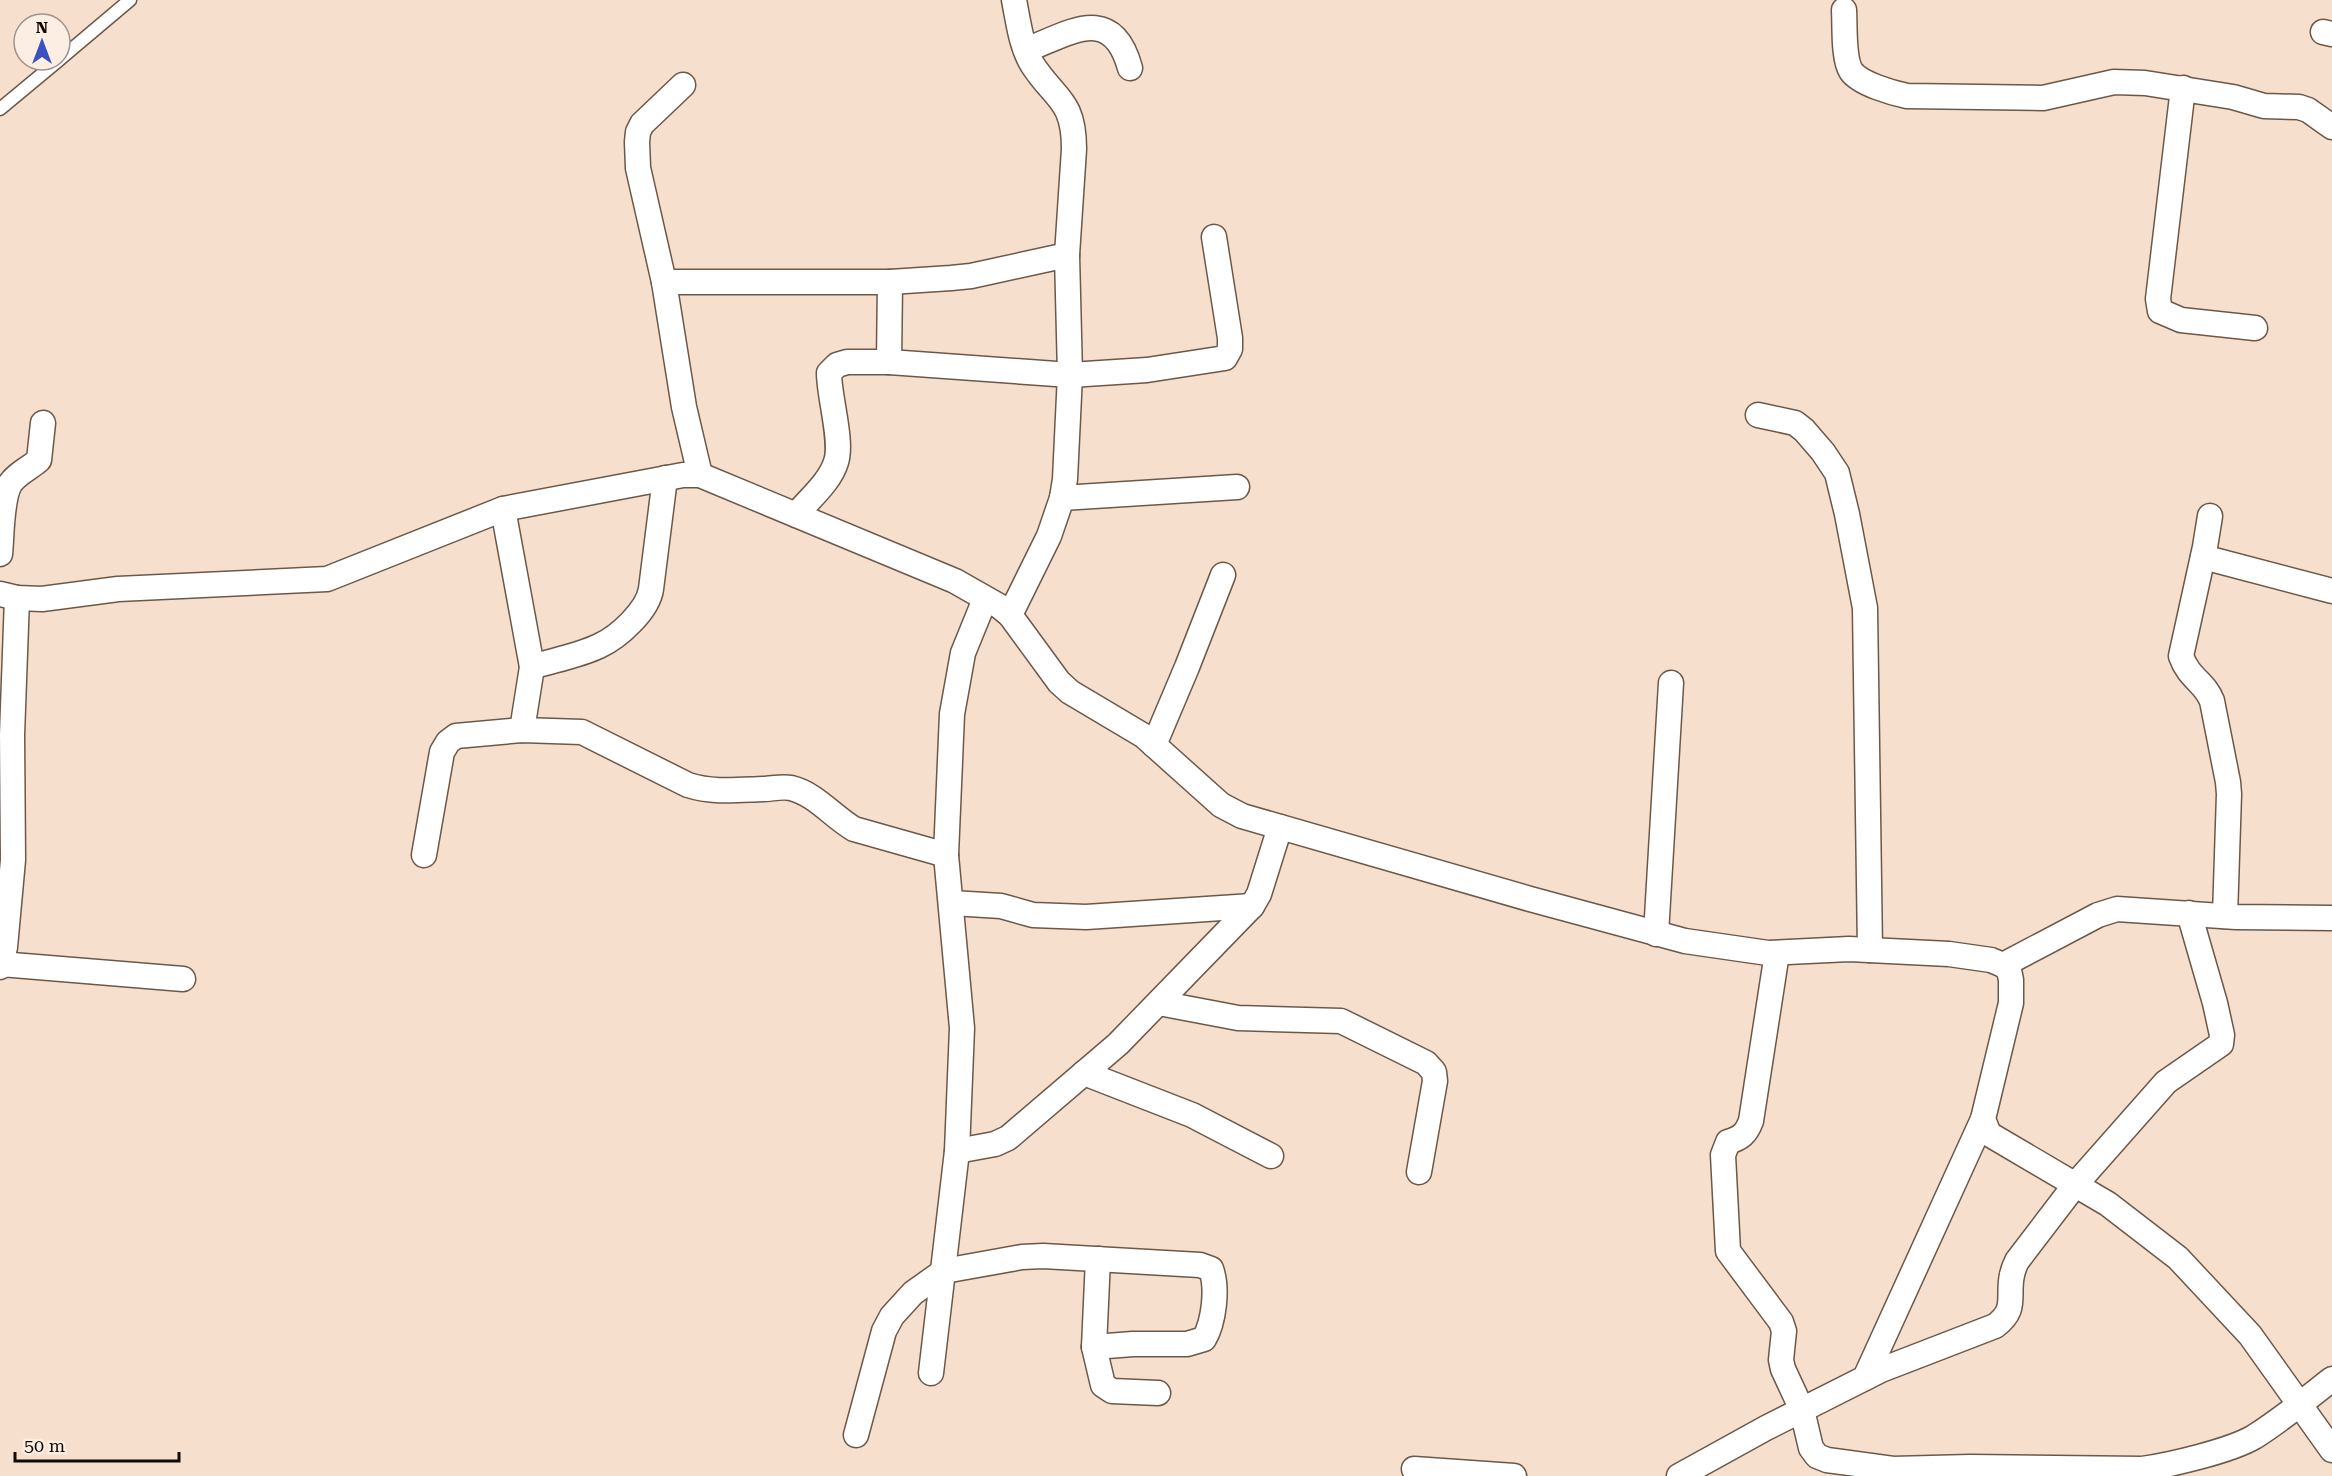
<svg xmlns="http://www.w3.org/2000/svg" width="2332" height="1476" font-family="'Roboto Serif',serif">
<rect width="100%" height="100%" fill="#f7dfce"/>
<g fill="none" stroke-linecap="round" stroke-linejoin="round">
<g stroke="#6c5849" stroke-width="15">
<g id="lane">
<polyline points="60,59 130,0"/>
<polyline points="0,109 59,60"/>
</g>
</g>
<g stroke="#6c5849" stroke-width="27">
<g id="street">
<path d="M1844,10C1845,26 1843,58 1851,71C1860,84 1893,93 1907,96L2043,98L2114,82L2145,83L2233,97L2264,106L2299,107L2308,110L2332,127"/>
<polyline points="2323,32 2332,34"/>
<path d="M1026,50C1070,33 1112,3 1130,68"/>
<polyline points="683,85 642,124 638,132 637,142 638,168 664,282 684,407 700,475"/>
<polyline points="2183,88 2158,299 2160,311 2181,320 2255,328"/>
<polyline points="664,282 890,282 951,278 971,276 1067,255"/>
<polyline points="889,362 890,282"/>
<polyline points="1758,415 1795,423 1804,430 1823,452 1837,473 1847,514 1865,608 1870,950"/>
<polyline points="1062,498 1237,487"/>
<polyline points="503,509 532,667 522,730"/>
<path d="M796,515C809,499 830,482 836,462C843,442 829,397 829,373L837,365L847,362H889L1070,375L1147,370L1225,358L1230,349V338L1214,237"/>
<path d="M2210,516L2205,547L2181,656C2189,679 2205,682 2212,701L2228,782L2229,794L2225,916"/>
<path d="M0,554C2,536 1,500 10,484C16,474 30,468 39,460L43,423"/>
<polyline points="2203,557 2332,591"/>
<polyline points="0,594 17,598 42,599 118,589 327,579 503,509 683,475 700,475 955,581 999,606 1010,615 1059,682 1070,692 1144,736 1221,805 1242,816 1530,899 1685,941 1768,953 1849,949 1949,954 1991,960 2003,965 2009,970 2011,980 2011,1003 1983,1119 1989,1134 2108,1204 2178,1258 2250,1335 2332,1450"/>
<path d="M1010,615L1049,536L1062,498L1065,479L1070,375L1067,255L1074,149C1074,99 1055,100 1032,64C1021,46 1018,20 1014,0"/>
<path d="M532,667C554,660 578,656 599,646C619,637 648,610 651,589L665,478"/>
<polyline points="1154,745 1187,667 1223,575"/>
<path d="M424,855L442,752L448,742L456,736L522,730L582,732L688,785C713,793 737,790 763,789C771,789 782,786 791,788C816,794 833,817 854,829L946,855"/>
<polyline points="952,903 1001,906 1033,915 1086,917 1252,906"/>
<polyline points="1656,934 1671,683"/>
<path d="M1777,953L1751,1121C1746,1134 1741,1138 1728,1142L1723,1155L1728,1251L1781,1322L1784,1331L1781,1360L1783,1369L1802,1410L1811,1448L1817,1456L1827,1460L1893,1469L1970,1467L2142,1469C2170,1465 2230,1451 2254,1437C2281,1420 2307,1399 2332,1379"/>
<polyline points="0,964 183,979"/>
<polyline points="2003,965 2098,915 2117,909 2236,917 2332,918"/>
<polyline points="0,967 5,947 13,860 12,735 17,598"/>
<polyline points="1159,1003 1238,1018 1341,1021 1426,1063 1434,1072 1435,1081 1419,1172"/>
<polyline points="1084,1073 1192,1115 1271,1156"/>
<polyline points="957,1151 995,1144 1008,1138 1118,1044 1252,906 1259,894 1280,827"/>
<polyline points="1098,1259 1094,1347 1103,1385 1112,1391 1158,1393"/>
<polyline points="931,1373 957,1151 962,1028 946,855 952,714 963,653 985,599"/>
<polyline points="1865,1378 1983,1119"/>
<path d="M856,1435L884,1331L892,1316L913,1293L944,1271L1022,1257L1043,1256L1200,1265L1211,1269C1218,1288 1214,1322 1204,1339L1187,1344H1133L1094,1347"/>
<polyline points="1414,1469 1514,1476"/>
<path d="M1679,1476L1766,1428L1881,1370L1995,1326C2018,1309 2007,1297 2012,1275C2013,1270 2015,1265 2017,1261L2075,1185L2166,1082L2221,1044L2222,1035L2215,1003L2189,913"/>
</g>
</g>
<use href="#lane" stroke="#fff" stroke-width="12"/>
<use href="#street" stroke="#fff" stroke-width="24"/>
</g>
<g transform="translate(42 42)"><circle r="28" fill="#fdeee4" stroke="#9f938b" stroke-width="1.5"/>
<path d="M0-4.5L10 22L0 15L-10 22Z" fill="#3b50c3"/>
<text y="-9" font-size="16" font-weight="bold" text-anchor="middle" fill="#120a05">N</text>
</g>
<path d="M15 1452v9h164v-9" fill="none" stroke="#120a05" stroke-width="3"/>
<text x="24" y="1452" font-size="18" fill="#120a05" stroke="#fdeee4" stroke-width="4.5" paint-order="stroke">50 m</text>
</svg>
